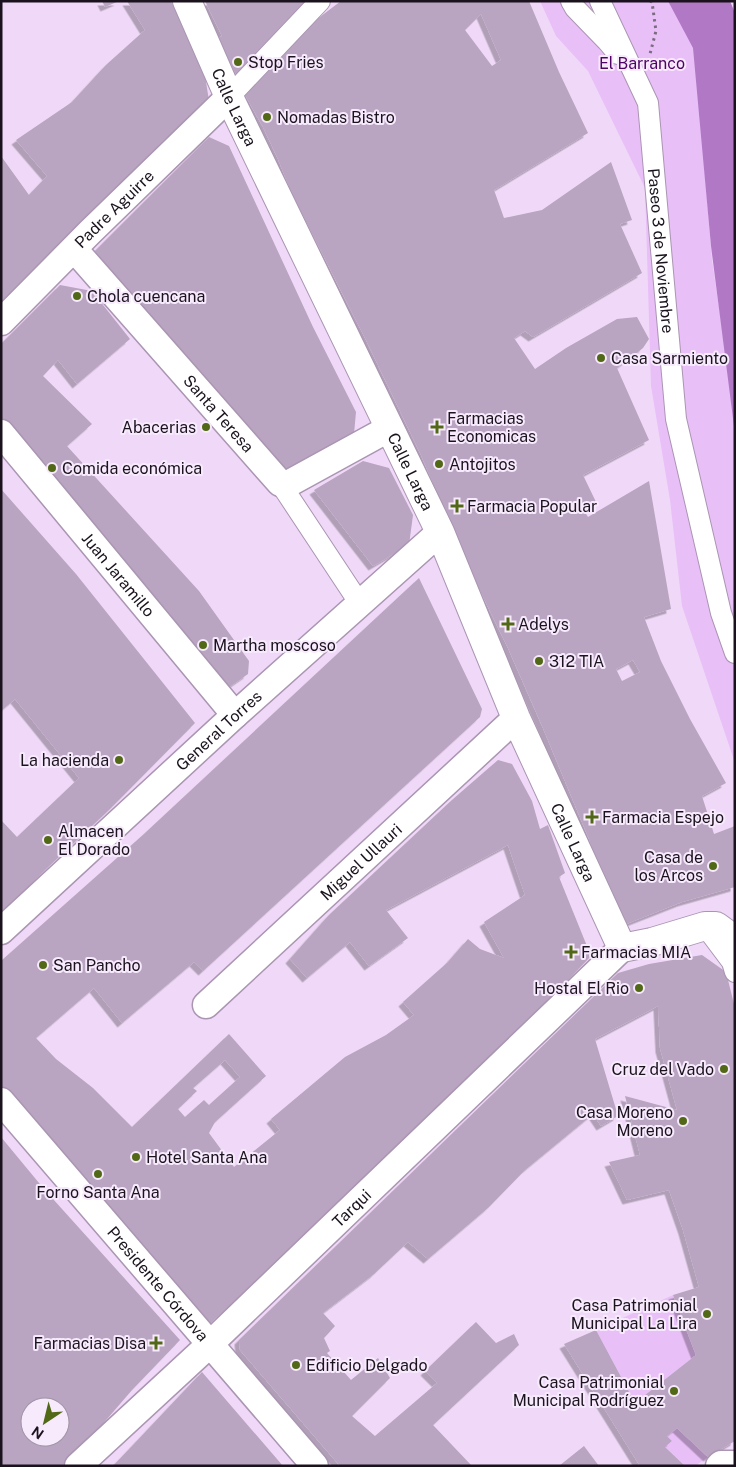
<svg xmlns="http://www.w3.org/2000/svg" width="736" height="1467" font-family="'Public Sans',sans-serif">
<defs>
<filter id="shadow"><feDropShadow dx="-4.5" dy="4.5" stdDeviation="0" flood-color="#0004"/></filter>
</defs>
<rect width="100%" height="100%" fill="#f0d9f8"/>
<g fill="#e9bff8">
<polygon points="540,1 669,1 695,50 712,260 735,416 735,763 682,606 670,500 651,386 645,188 588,71 556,36"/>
<polygon points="673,1295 696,1355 635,1403 596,1330"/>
<polygon points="677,1428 708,1457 695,1466 685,1466 665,1447 672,1441 667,1436"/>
</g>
<polygon fill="#b179c5" points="668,1 730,1 735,13 735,434 711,246 693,48"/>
<g fill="#b9a4c1" fill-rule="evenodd" filter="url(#shadow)">
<polygon points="102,1 119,1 105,7"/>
<polygon points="127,1 171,1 204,69 209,101 165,139 1,306 1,156 29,195 47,176 16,140 72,102 106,65 145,30"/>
<polygon points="205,1 314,1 237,76 217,39 222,36"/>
<path d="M341,1H529L559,72L588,133L494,190L504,218L542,210L611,162L632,220L620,224L642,273L533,337L525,331L514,338L535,369L566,348L617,319L637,317L649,339L643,348L617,368L649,440L583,475L596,502L583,509L588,517L649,481L671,609L644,617L661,661L690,719L726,783L702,796L714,834L735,826V887L682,902L621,926L602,882L589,839L543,728L508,648L465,560L421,455L366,340L291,192L278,159L263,127L245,95L308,26ZM481,14L501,60L492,66L465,30ZM633,660L640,672L622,681L616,669Z"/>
<polygon points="209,137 229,146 313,327 356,412 354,434 289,473 270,465 92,254"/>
<polygon points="60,285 92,291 130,339 77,384 58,360 43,376 92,424 67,446 199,591 249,661 248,674 225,690 1,418 1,344"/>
<polygon points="363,461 389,468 413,515 409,545 373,566 314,490"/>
<polygon points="1,489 76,574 195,723 110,809 46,869 1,915 1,820 17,837 79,778 15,699 1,711"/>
<path d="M419,578L482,709L480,717L203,971L194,962L122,1023L94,988L36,1038L56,1059L93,1088L132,1127L229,1034L266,1076L215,1122L209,1133L234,1167L280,1130L271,1119L345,1057L386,1035L414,1015L403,1002L448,962L468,939L480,949L504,958L484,922L525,895L508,845L386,910L408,938L369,966L350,942L307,978L290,959L329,915L452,800L498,760L512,764L532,801L540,829L548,825L565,873L559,877L591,956L536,1013L268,1271L207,1326L1,1087V961L144,834ZM225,1060L240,1077L209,1105L204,1100L185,1117L178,1109L197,1091L193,1088Z"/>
<polygon points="702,955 726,972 735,1008 735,1441 708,1457 677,1428 667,1436 672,1441 665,1447 685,1466 640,1466 564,1344 596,1330 635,1403 696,1355 673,1295 699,1287 683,1230 669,1190 627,1200 609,1162 640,1155 625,1096 677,1110 660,1048 658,1006 595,1039 618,1116 601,1126 593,1114 525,1170 489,1207 428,1259 408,1242 374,1274 323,1313 335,1326 324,1338 330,1351 327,1353 351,1380 378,1358 390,1378 352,1416 375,1436 437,1383 425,1371 476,1322 496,1343 514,1334 519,1345 433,1425 472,1466 340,1466 240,1350 239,1340 618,973 649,964"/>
<path d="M1,1137L44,1189L180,1340L132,1390L82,1448L62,1466H1ZM30,1407H60V1437H30Z"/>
<polygon points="202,1372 283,1466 113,1466 134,1444"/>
<polygon points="584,1446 599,1466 559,1466"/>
</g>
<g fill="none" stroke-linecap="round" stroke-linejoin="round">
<g stroke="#aa95b2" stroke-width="22">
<g id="pedestrian">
<polyline points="571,1 575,8 607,41 618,54"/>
<path id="s1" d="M600,1L648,103L676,419L721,613L735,653"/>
<polyline points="229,97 320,1"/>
<polyline points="280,483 360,604"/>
<polyline points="705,926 732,962 735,972"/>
</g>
</g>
<g stroke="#aa95b2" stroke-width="29">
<g id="minor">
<path id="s2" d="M74,249L280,483L286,485L390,428"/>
<path id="s3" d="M1,322L90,232L229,97"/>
<path id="s4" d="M1,433L235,715"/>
<path id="s5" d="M1,931L235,715L440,532"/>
<path id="s6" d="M206,1005L516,718"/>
<path id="s7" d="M1,1101L315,1466"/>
<path id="s8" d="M78,1466L209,1345L622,948"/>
<polyline points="719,1466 721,1464 735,1464"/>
</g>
</g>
<g stroke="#aa95b2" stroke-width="30">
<g id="tertiary">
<path id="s9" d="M187,1L229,97L440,532L516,718L622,948L652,942L705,926H716L735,940"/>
</g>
</g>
<polyline stroke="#7a6c80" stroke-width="3" stroke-dasharray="2.5 4" stroke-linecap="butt" points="650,1 652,2 656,31 650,54"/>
<use href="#pedestrian" stroke="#fff" stroke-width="20"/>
<use href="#minor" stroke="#fff" stroke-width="26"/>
<use href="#tertiary" stroke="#fff" stroke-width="28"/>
</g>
<g fill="#516817" stroke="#f8eafd" stroke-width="2">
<circle cx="238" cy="62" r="5"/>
<circle cx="267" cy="117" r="5"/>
<circle cx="77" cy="296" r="5"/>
<circle cx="601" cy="358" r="5"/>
<circle cx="206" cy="427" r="5"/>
<path d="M434.5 419.5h5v5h5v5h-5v5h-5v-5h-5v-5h5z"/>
<circle cx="439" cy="464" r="5"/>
<circle cx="52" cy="468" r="5"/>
<path d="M454.5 498.5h5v5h5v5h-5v5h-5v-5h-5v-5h5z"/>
<path d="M505.5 616.5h5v5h5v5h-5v5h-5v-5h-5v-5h5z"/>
<circle cx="203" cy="645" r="5"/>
<circle cx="539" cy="661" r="5"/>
<circle cx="119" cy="760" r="5"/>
<path d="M589.5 809.5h5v5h5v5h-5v5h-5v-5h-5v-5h5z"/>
<circle cx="48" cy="840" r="5"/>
<circle cx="713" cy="866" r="5"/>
<path d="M568.5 944.5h5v5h5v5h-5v5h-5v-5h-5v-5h5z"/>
<circle cx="43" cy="965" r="5"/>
<circle cx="639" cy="988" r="5"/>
<circle cx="724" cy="1069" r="5"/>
<circle cx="683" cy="1121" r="5"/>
<circle cx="136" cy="1157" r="5"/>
<circle cx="98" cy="1174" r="5"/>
<circle cx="707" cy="1314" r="5"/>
<path d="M153.5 1335.5h5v5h5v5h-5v5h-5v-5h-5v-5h5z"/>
<circle cx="296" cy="1365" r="5"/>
<circle cx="674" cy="1391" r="5"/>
</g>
<g text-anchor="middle" stroke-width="4" stroke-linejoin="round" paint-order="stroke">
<g font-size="16" fill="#1a131d" stroke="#f8eafd" text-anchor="start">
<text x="248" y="68">Stop Fries</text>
<text x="277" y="123">Nomadas Bistro</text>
<text x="87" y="302">Chola cuencana</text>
<text x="611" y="364">Casa Sarmiento</text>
<text x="447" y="424">Farmacias<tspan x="447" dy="18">Economicas</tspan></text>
<text x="196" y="433" text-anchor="end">Abacerias</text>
<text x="449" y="470">Antojitos</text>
<text x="62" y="474">Comida económica</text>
<text x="467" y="512">Farmacia Popular</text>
<text x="518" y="630">Adelys</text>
<text x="213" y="651">Martha moscoso</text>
<text x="549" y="667">312 TIA</text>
<text x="109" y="766" text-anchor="end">La hacienda</text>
<text x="602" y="823">Farmacia Espejo</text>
<text x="58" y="837">Almacen<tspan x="58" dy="18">El Dorado</tspan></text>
<text x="703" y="863" text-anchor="end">Casa de<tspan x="703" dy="18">los Arcos</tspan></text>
<text x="581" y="958">Farmacias MIA</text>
<text x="53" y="971">San Pancho</text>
<text x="629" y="994" text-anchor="end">Hostal El Rio</text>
<text x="714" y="1075" text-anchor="end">Cruz del Vado</text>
<text x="673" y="1118" text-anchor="end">Casa Moreno<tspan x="673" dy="18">Moreno</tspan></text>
<text x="146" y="1163">Hotel Santa Ana</text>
<text x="98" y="1198" text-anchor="middle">Forno Santa Ana</text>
<text x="697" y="1311" text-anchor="end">Casa Patrimonial<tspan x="697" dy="18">Municipal La Lira</tspan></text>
<text x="146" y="1349" text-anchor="end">Farmacias Disa</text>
<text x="306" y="1371">Edificio Delgado</text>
<text x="664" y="1388" text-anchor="end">Casa Patrimonial<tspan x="664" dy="18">Municipal Rodríguez</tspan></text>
</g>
<g font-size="16" fill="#4f0165" stroke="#f8eafd">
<text x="642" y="69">El Barranco</text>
</g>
<g font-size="16" fill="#1a131d" stroke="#f8eafd">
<text dy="6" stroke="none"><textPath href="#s9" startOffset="116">Calle Larga</textPath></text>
<text dy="6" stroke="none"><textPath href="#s3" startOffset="160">Padre Aguirre</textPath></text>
<text dy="6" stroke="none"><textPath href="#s1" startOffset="261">Paseo 3 de Noviembre</textPath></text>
<text dy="6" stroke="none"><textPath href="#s2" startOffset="219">Santa Teresa</textPath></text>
<text dy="6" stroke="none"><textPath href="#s9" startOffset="521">Calle Larga</textPath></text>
<text dy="6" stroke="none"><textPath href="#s4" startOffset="184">Juan Jaramillo</textPath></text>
<text dy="6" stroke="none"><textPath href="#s5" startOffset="296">General Torres</textPath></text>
<text dy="6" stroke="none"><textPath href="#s9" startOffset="926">Calle Larga</textPath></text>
<text dy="6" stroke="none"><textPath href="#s6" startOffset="211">Miguel Ullauri</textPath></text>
<text dy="6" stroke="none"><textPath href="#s8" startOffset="376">Tarqui</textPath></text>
<text dy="6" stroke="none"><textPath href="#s7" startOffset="241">Presidente Córdova</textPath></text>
</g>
</g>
<rect width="736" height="1467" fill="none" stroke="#1a131d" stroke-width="5"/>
<g transform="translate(45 1422) rotate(215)"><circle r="24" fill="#f8eafd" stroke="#9f94a3"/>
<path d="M0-4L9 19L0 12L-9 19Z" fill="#516817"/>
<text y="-8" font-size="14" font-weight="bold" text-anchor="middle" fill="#1a131d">N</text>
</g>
</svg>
